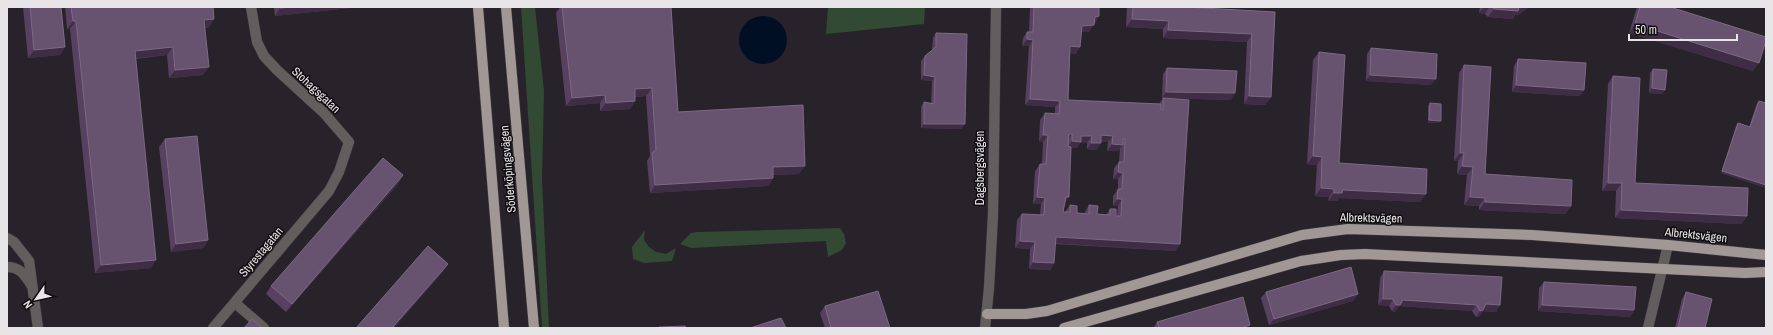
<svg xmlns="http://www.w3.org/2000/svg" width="1773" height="335" font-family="'Archivo Narrow',sans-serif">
<rect width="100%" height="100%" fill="#28232a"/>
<g fill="#324933">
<polygon points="521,7 535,7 544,91 542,180 549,328 542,328"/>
<polygon points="828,7 925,7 924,24 826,34"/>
<polygon points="840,228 844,234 846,243 842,250 828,257 826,241 691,248 680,244 691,233 698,232"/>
<polygon points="645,230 644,240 649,247 656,252 666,254 676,248 672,261 644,263 633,259 632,247"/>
</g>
<circle fill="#000f24" cx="763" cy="40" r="24"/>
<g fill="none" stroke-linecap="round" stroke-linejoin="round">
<g stroke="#433e45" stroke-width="11">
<g id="minor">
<polyline points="7,238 14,242 29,261 38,328"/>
<path d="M7,267C21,267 25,276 32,286"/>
<polyline points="235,303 264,328"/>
<polyline points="213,328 329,191 339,172 349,142 324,113 277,70 264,56 257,42 251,7"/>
<polyline points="985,328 989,288 993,215 996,7"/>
<polyline points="1648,328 1668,245"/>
</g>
</g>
<g stroke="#433e45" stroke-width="11">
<g id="major">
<polyline points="478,7 504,328"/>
<polyline points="506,7 534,328"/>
<polyline points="987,314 1026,314 1047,311 1302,235 1348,229 1532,235 1668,245 1766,255"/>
<polyline points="1064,328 1301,261 1341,255 1365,254 1745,273 1766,272"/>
</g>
</g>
<use href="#minor" stroke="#635e5e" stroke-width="10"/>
<use href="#major" stroke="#a19896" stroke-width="10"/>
</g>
<g fill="#584061" fill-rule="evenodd">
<polygon points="23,7 61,7 65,47 60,55 28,58"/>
<polygon points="65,7 213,7 214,19 209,27 205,28 203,75 169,78 167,55 136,59 151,268 95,273 70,29 67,29"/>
<polygon points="274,7 359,7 275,16"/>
<polygon points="560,7 671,7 678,112 799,174 773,175 773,178 768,186 650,193 647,161 650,156 646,96 635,97 635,101 630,109 600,111 600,103 566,106 556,13"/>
<path d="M1030,7H1099V16L1095,23H1094L1089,32H1081L1076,54L1070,53L1068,100L1159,104L1163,98L1176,251L1055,244L1054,263L1050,270L1029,269L1030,249L1015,248L1017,220L1022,214L1040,215L1041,204H1033L1035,171L1040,164H1042L1043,142L1039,141L1040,120L1045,113L1055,114V107L1025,105L1029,46H1022L1023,38L1027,32H1029ZM1101,142H1108L1107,151H1118L1120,149L1119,162L1114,168L1113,179H1118V189L1113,196V206H1118L1117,216H1116L1110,209L1106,215L1097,214L1089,205L1085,212V213H1077L1070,205L1065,212H1063L1071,148H1077L1080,143H1087V149L1096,150L1101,143Z"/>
<polygon points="1127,7 1184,7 1275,12 1271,97 1265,105 1244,104 1247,42 1163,38 1163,29 1126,27"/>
<polygon points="1480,7 1529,7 1518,15 1515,15 1513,19 1488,17 1485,14 1479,13"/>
<polygon points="1637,7 1670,7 1753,71 1629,33"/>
<polygon points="936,33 965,124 961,129 921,128 921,107 924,102 931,103 932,81 921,80 921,61 925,56 932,50 933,38"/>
<polygon points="1371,48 1431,85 1366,81 1367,54"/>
<polygon points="1319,52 1339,163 1420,202 1339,198 1337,201 1328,201 1329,197 1315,196 1317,165 1307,164 1313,60"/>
<polygon points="1518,59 1580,96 1512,92 1514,66"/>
<polygon points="1464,65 1485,174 1571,206 1565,214 1479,210 1479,206 1464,205 1467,175 1457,174 1458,161 1454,161 1459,73"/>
<polygon points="1167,68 1231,100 1162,98 1163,74"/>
<polygon points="1653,69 1665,90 1662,94 1649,93 1650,73"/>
<polygon points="1613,76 1635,183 1747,216 1741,224 1615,218 1616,191 1602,191 1608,84"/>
<polygon points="1759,101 1766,103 1766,188 1721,173 1736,126 1738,123 1749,127 1757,103"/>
<polygon points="1430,103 1439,123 1428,123 1428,106"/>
<polygon points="165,139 208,240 203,248 171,252 159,147"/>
<polygon points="403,175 398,184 286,312 266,294 271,286"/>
<polygon points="1384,271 1500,305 1496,312 1483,311 1479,317 1476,317 1472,311 1399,306 1395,312 1392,311 1389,306 1378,305 1380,278"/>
<polygon points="1544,282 1634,310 1630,317 1538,311 1539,288"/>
<polygon points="1266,292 1358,294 1353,301 1269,325 1261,298"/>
<polygon points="1686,292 1705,328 1675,328 1682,299"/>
<polygon points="825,306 890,328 825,328 820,313"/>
<polygon points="1157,322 1248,328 1153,328"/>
</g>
<g fill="#3e2d45">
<polygon points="293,7 359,7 275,16 280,8"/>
<polygon points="1484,7 1489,7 1485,14 1479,13"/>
<polygon points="1519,7 1529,7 1518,15 1515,15 1513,19 1488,17 1494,9"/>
<polygon points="1099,16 1095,23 1090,24 1095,17"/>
<polygon points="214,19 209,27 199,28 204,20"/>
<polygon points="1132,19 1169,21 1163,29 1126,27"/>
<polygon points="73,21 76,21 70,29 67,29"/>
<polygon points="1635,24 1759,63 1753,71 1629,33"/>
<polygon points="1094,25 1089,32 1077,32 1082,26"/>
<polygon points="1168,30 1252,34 1247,42 1163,38"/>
<polygon points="1027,39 1033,40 1029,46 1022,46"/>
<polygon points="1070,46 1080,47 1076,54 1066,53"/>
<polygon points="65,47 60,55 28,58 34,50"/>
<polygon points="173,47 167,55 130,59 135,51"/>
<polygon points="209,67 203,75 169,78 175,70"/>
<polygon points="924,75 935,77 932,81 921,80"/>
<polygon points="1370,75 1436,79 1431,85 1366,81"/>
<polygon points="1516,85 1584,90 1580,96 1512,92"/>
<polygon points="652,88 646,96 629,97 635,89"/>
<polygon points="1652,88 1665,90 1662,94 1649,93"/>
<polygon points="1166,92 1235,93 1231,100 1162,98"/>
<polygon points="605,95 600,103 566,106 572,98"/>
<polygon points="1249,96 1271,97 1265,105 1244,104"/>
<polygon points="1030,99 1060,101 1055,107 1025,105"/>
<polygon points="635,101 630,109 600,111 606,103"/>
<polygon points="1429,120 1441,121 1439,123 1428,123"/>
<polygon points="924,124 965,124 961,129 921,128"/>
<polygon points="1069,134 1072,134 1068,141"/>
<polygon points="1043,135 1048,135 1043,142 1039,141"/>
<polygon points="1101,135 1113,136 1108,142 1096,142"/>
<polygon points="1081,136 1092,136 1087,143 1080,143 1077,148 1067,148 1072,141"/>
<polygon points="1123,139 1125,139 1121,145 1123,145 1118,151 1107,151 1112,144"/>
<polygon points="1091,143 1101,143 1096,150 1087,149"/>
<polygon points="1460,153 1464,153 1458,161 1454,161"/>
<polygon points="1313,156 1322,157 1317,165 1307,164"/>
<polygon points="805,166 799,174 767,175 773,167"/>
<polygon points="1462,166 1473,167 1467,175 1457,174"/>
<polygon points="1722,171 1766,185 1766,188 1721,173"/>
<polygon points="1118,172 1123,173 1118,179 1113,179"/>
<polygon points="403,175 398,184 286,312 292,304"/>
<polygon points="773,178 768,186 650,193 655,185"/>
<polygon points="1608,183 1622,183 1616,191 1602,191"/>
<polygon points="1321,188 1334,189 1329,197 1315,196"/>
<polygon points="1343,190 1426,194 1420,202 1339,198 1337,201 1328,201 1334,193"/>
<polygon points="1037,197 1045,198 1041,204 1033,204"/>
<polygon points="1066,197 1069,197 1064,204"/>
<polygon points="1470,197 1485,198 1479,206 1464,205"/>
<polygon points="1117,199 1122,199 1118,206 1113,206"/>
<polygon points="1485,202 1571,206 1565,214 1479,210"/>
<polygon points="1621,210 1747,216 1741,224 1615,218"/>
<polygon points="1056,237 1180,244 1176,251 1051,243"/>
<polygon points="208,240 203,248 171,252 176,244"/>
<polygon points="1020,241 1035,242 1030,249 1015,248"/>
<polygon points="156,260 151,268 95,273 101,265"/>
<polygon points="1033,262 1054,263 1050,270 1029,269"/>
<polygon points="448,264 443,272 394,328 392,328"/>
<polygon points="1358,294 1353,301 1269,325 1274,319"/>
<polygon points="1383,299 1393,299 1389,306 1378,305"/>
<polygon points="1403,300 1477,305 1472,311 1399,306 1395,312 1392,311 1396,305"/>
<polygon points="1486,304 1500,305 1496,312 1483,311 1479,317 1476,317 1480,311"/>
<polygon points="1542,305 1634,310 1630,317 1538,311"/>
<polygon points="1250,325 1248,328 1241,328"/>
</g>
<g fill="#675270" stroke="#7c6983" fill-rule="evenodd">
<polygon points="30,7 61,7 65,47 34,50"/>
<polygon points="71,7 213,7 214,19 204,20 209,67 175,70 173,47 135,51 156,260 101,265 76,21 73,21"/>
<polygon points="280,7 293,7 280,8"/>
<polygon points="562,7 671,7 678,112 803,105 805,166 773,167 773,178 655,185 652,153 656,150 652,88 635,89 635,101 606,103 605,95 572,98"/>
<path d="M1034,7H1099V16L1095,17L1094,25L1082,26L1080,47L1070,46L1068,100L1161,104V110H1163V98L1189,100L1180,244L1056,237L1054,263L1033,262L1035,242L1020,241L1022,214L1044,215L1045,198L1037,197L1040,164H1046L1048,135H1043L1045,113L1059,114L1060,101L1030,99L1033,40L1027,39V32H1033ZM1069,134H1072V141L1081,142V136H1092L1091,143H1101V135L1113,136L1112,144L1123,145V139H1125L1124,162H1119L1118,172L1123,173L1122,189H1118L1117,199H1122L1121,216H1116V209H1110V215L1097,214L1098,206L1089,205V214L1077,213V206L1070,205V212H1063L1066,197H1069L1071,147L1068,146Z"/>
<polygon points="1133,7 1184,7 1275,12 1271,97 1249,96 1252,34 1168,30 1169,21 1132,19"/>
<polygon points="1492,7 1519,7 1518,11 1494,9"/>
<polygon points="1640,7 1670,7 1766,37 1766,41 1759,63 1635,24"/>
<polygon points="936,33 967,34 965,124 924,124 924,102 934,104 935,77 924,75 925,56 936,47"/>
<polygon points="1371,48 1437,54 1436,79 1370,75"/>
<polygon points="1319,52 1345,55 1339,163 1427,169 1426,194 1343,190 1342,193 1334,193 1334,189 1321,188 1322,157 1313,156"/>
<polygon points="1518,59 1586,63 1584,90 1516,85"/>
<polygon points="1464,65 1491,67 1485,174 1572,180 1571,206 1485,202 1485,198 1470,197 1473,167 1462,166 1464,153 1460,153"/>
<polygon points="1167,68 1237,71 1235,93 1166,92"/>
<polygon points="1653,69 1667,70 1665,90 1652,88"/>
<polygon points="1613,76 1640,78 1635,183 1748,188 1747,216 1621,210 1622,183 1608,183"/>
<polygon points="1759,101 1766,103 1766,185 1722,171 1738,123 1750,127"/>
<polygon points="1430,103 1441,104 1441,121 1429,120"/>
<polygon points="197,136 208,240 176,244 165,139"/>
<polygon points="383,158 403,175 292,304 271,286"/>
<polygon points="428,246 448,264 392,328 356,328"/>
<polygon points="1351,267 1358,294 1274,319 1266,292"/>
<polygon points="1384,271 1502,277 1500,305 1486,304 1483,310 1480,311 1477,305 1403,300 1400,305 1396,305 1393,299 1383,299"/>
<polygon points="1544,282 1636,287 1634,310 1542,305"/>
<polygon points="878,291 890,328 831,328 825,306"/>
<polygon points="1686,292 1712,299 1705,328 1678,328"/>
<polygon points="1243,297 1250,325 1241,328 1159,328 1157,322"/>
<polygon points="781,318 786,328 750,328"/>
<polygon points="252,319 262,328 244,328"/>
<polygon points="685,326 686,328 659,328 659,327"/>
</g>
<g text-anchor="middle" stroke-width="3" stroke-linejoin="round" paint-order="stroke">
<g font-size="12" fill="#e8e5e9" stroke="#0f0d10">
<text transform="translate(316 90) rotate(43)" y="4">Stohagsgatan</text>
<text transform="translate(980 168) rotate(-90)" y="4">Dagsbergsvägen</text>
<text transform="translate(508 169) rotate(-95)" y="4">Söderköpingsvägen</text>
<text transform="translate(1371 218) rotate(1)" y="4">Albrektsvägen</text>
<text transform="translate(1696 235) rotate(6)" y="4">Albrektsvägen</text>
<text transform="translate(261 252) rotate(-50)" y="4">Styrestagatan</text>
</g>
</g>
<rect width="1773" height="335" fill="none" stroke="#e8e5e9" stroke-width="16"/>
<g transform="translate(36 299) rotate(236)" stroke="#0f0d10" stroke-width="3" paint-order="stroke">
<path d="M0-3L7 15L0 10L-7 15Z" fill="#e8e5e9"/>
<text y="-6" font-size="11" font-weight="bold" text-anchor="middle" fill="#e8e5e9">N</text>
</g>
<path d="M1629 34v6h108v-6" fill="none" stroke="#e8e5e9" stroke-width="2"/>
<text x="1635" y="34" font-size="12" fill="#e8e5e9" stroke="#0f0d10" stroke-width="3" paint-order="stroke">50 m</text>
</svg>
